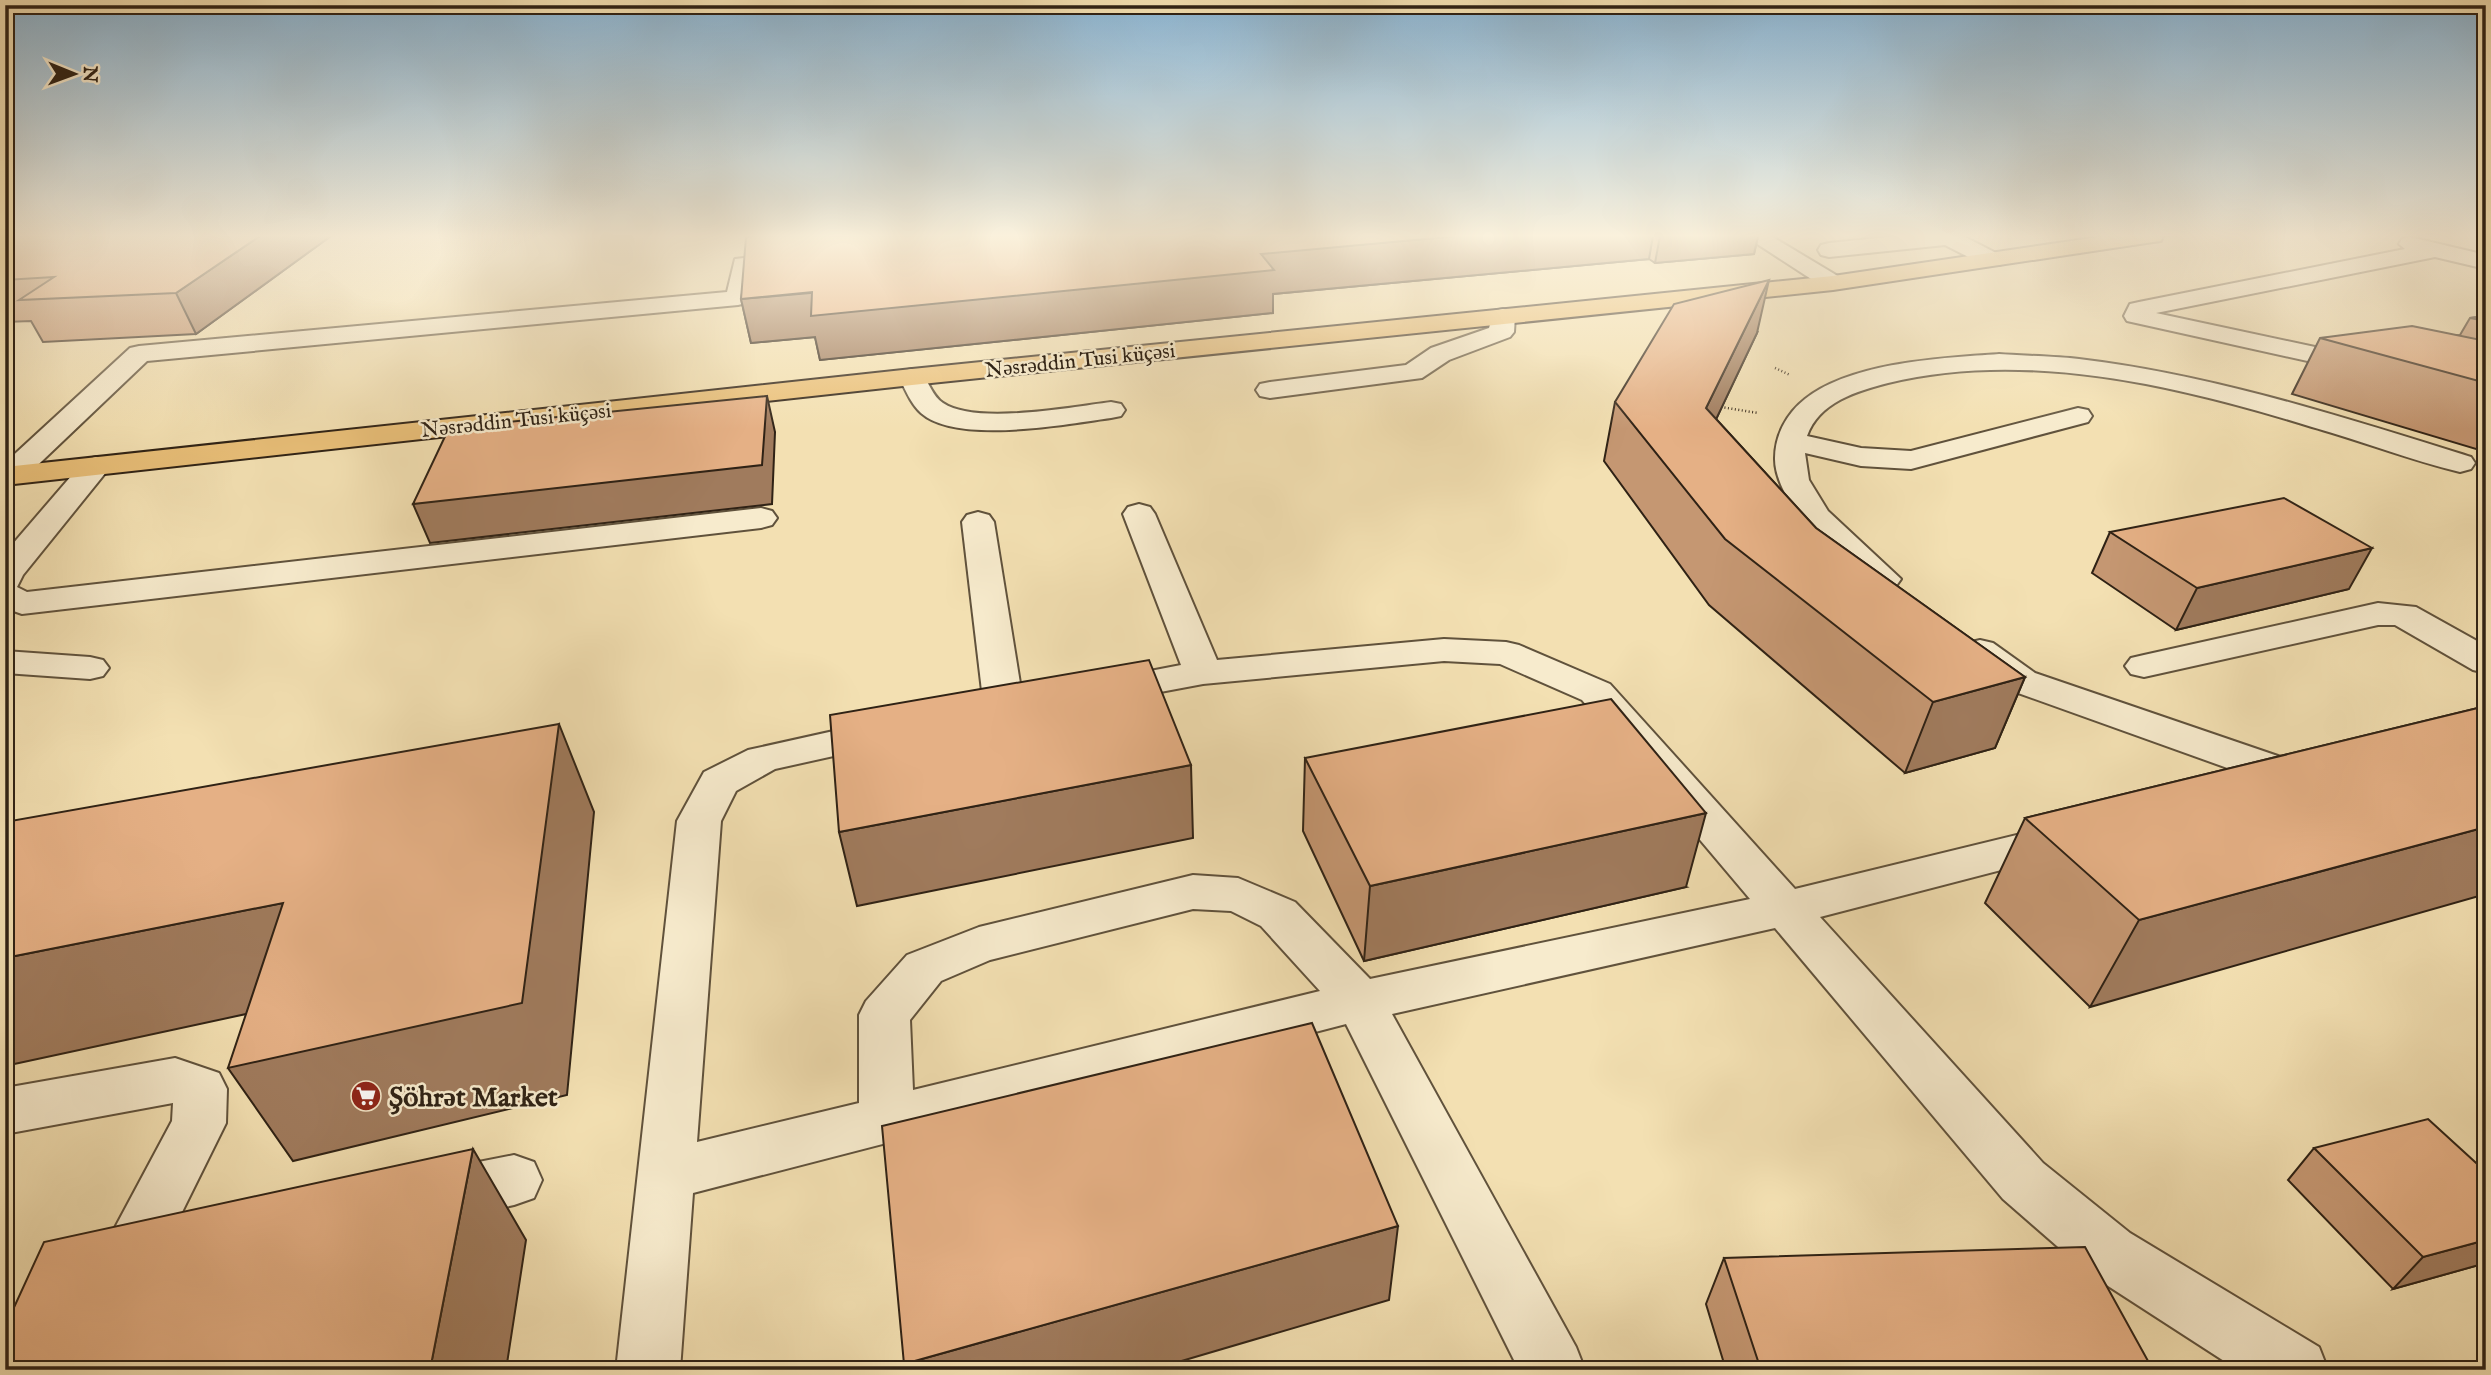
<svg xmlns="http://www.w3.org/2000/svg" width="2491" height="1375" font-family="'IM FELL English',serif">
<rect width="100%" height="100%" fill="#f3e0b2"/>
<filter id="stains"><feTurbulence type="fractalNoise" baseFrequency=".00286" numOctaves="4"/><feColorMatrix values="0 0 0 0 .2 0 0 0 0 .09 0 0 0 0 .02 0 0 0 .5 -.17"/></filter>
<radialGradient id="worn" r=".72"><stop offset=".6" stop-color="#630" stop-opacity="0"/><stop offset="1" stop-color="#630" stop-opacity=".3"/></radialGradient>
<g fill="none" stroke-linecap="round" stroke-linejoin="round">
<g stroke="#60523c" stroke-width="4">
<g id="minor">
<polygon points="1745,236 1771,236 1841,278 1845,283 1841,288 1825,288"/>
<polygon points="1897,236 1963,236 2000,255 2003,260 2000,265 1984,265 1945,245 1829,257 1821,255 1818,250 1821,245 1829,243"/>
<polygon points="2410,237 2486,255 2486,269 2435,257 2156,313 2371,359 2375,365 2371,371 2362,373 2136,323 2127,321 2124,316 2130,304 2139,302 2405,249 2399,244 2402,239"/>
<polygon points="796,252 804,254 807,259 804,264 754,270 750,298 746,303 738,305 147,361 21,481 5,483 5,463 130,348 139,346 727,292 735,259"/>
<polygon points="1503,309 1512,311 1515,316 1514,332 1510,337 1449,360 1422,378 1270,398 1260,396 1256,390 1260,384 1270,382 1406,365 1431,348 1489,328 1494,311"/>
<path d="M1999,354C2026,356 2053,356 2079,359C2213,375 2343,417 2471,457L2475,463L2471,469L2460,472C2410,460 2362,441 2312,427C2179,386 2027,349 1888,383C1857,391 1819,402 1807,436L1861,448L1911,451L2078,408L2088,410L2092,416L2088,422L1911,469L1861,466L1805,453L1809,480L1828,511L1901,579L1896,586C1887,589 1879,590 1871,585C1836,566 1774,499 1775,458C1775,435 1787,413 1805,399C1852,362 1942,358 1999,354Z"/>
<path d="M912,369L921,371C928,381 933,397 943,403C975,425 1072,407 1111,402L1121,404L1125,410L1121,416L1111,418C1067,424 957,445 921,413C911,404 905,389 899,377L903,371Z"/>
<polygon points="96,457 107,460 111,466 23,575 17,587 27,592 761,508 772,511 777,518 772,525 761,528 22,614 5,608 5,553 85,460"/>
<path d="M1139,504L1150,507L1155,514L1217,660L1444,639L1506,642L1519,645L1610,684L1795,889L2058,825L2074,829L2080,840L2074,851L1820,917L2043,1163L2130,1233L2319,1347L2328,1370H2238L2088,1273L2003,1199L1775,928L1392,1014L1576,1347L1585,1370H1519L1346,1024L693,1193L680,1370H616L677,821L704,772L748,750L883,720L897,724L903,733L897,742L775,769L736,791L721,821L697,1142L859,1103V1015L866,1001L907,955L979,927L1193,875L1238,878L1295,902L1370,979L1750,899L1582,700L1500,664L1444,661L1203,684L1107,702L1093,698L1088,690L1093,682L1181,665L1123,514L1128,507ZM1193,909L1231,911L1261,926L1320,991L913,1090L910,1020L941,981L990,960Z"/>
<polygon points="978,512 989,515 994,522 1024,708 1018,717 1004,720 990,717 984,708 962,522 967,515"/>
<polygon points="2378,603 2416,607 2486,646 2486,673 2473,670 2395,625 2378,625 2144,677 2131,674 2125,666 2131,658 2144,655"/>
<polygon points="1980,640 1993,643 2035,673 2316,769 2322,779 2316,789 2301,793 2286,789 2007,689 1967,659 1961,651 1967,643"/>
<polygon points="5,651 90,657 103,660 109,668 103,676 90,679 5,673"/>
<polygon points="175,1058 219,1073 227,1089 226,1123 146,1285 125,1293 104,1285 95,1265 172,1121 173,1103 5,1134 5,1088"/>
<polygon points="514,1155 534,1162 542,1180 534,1198 514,1205 443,1221 423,1213 414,1195 423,1177 443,1169"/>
</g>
</g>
<g stroke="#2f2215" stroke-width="4">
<polygon id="major" points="2105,236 2163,236 2161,241 2153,242 1833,290 912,385 5,485 5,467 912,369 1833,276"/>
</g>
<g stroke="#2f2215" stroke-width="2.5" stroke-dasharray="1 2.5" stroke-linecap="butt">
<polyline points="1775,368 1790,375"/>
<polyline points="1721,407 1758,413"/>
</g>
<use href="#minor" fill="#f7ebcd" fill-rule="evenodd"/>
<use href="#major" fill="#eac079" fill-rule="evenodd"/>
</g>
<g fill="#c59772" stroke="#2f2215" stroke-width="2">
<polygon points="5,236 331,236 196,334 43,342 31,321 5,322"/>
<polygon points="752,236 1758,236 1754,254 1655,263 1649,259 1273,294 1273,313 820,360 815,337 751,343 741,299"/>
<polygon points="2486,316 2486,452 2292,394 2320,338 2460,335 2470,318"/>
<polygon points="1757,333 1716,419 1816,528 2025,677 1995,748 1905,773 1709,605 1604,461 1615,402"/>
<polygon points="2110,532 2349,589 2176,630 2092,573"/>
<polygon points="2486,706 2090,1007 1985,903 2025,818"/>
<polygon points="1305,758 1686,887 1364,961 1303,831"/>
<polygon points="2314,1148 2486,1172 2486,1263 2393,1289 2288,1180"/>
<polygon points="1724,1258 2153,1370 1726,1370 1706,1304"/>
</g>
<g fill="#a07b5d" stroke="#2f2215" stroke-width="2">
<polygon points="260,236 331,236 196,334 176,293"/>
<polygon points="1458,236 1653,236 1649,259 1273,294 1273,313 820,360 815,337 751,343 741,299"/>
<polygon points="1660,236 1758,236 1754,254 1655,263"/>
<polygon points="1769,280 1757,333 1693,468 1706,408"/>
<polygon points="767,396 775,432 772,504 430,543 413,504"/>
<polygon points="2372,548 2349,589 2176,630 2197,588"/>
<polygon points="2025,677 1995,748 1905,773 1933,702"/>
<polygon points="559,724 594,812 567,1095 293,1161 228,1068"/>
<polygon points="1191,765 1193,838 857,906 839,832"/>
<polygon points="1706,813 1686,887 1364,961 1370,886"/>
<polygon points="2486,827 2486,894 2090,1007 2139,920"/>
<polygon points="283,903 339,994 5,1066 5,958"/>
<polygon points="473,1149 526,1240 506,1370 430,1370"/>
<polygon points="1398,1226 1389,1300 1151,1370 906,1370 904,1364"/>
<polygon points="2486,1240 2486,1263 2393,1289 2423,1257"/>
</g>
<g fill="#e5b085" stroke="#2f2215" stroke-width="2">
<polygon points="5,236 260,236 176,293 19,300 54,277 5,280"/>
<polygon points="752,236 1458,236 1261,254 1274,270 811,316 812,292 741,299 746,237"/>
<polygon points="1769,280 1706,408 1816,528 2025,677 1933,702 1725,539 1615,402 1674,304"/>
<polygon points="2486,316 2486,321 2470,318"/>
<polygon points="2412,326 2486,341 2486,383 2320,338"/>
<polygon points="767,396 762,465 413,504 449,428"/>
<polygon points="2284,498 2372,548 2197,588 2110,532"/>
<polygon points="1149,660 1191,765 839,832 830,715"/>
<polygon points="1611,699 1706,813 1370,886 1305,758"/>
<polygon points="2486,706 2486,827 2139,920 2025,818"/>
<polygon points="559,724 522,1003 228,1068 283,903 5,958 5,822"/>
<polygon points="1312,1023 1398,1226 904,1364 882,1126"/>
<polygon points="2428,1119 2486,1172 2486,1240 2423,1257 2314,1148"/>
<polygon points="473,1149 430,1370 5,1370 5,1327 44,1242"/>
<polygon points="2085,1247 2153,1370 1761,1370 1724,1258"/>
</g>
<linearGradient id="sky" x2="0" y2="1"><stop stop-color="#8bb6d5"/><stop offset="0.55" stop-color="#faf1dc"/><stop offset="1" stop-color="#faf1dc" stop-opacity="0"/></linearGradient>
<rect width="2491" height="429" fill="url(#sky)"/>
<defs>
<g id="supermarket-disc" transform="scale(1.575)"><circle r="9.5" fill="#8f2418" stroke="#f7ebcd"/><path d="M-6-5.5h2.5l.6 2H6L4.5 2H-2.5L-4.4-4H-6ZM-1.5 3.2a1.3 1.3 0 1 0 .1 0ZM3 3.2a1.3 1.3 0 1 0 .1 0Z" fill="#fff"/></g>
</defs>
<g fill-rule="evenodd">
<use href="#supermarket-disc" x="366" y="1096"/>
</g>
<g text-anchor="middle" stroke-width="5" stroke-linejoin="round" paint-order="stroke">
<g font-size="21" fill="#2f2215" stroke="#f7ebcd">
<text transform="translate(1080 360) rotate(-6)" y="7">Nəsrəddin Tusi küçəsi</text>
<text transform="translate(516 420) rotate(-6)" y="7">Nəsrəddin Tusi küçəsi</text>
</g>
<g font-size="28" font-weight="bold" fill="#2f2215" stroke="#f7ebcd" text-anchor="start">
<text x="389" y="1106">Şöhrət Market</text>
</g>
</g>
<rect width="2491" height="1375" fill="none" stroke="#f3e0b2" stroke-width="28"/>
<rect x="7" y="7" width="2477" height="1361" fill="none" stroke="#2f2215" stroke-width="3.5"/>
<rect x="14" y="14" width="2463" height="1347" fill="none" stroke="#2f2215" stroke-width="2"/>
<g transform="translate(74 74) rotate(91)" stroke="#f7ebcd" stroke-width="5" paint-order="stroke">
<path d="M0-5L12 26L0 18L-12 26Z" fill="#2f2215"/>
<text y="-10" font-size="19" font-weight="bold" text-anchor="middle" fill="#2f2215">N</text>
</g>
<rect width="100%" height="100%" filter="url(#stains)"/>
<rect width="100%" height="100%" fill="url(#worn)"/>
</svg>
